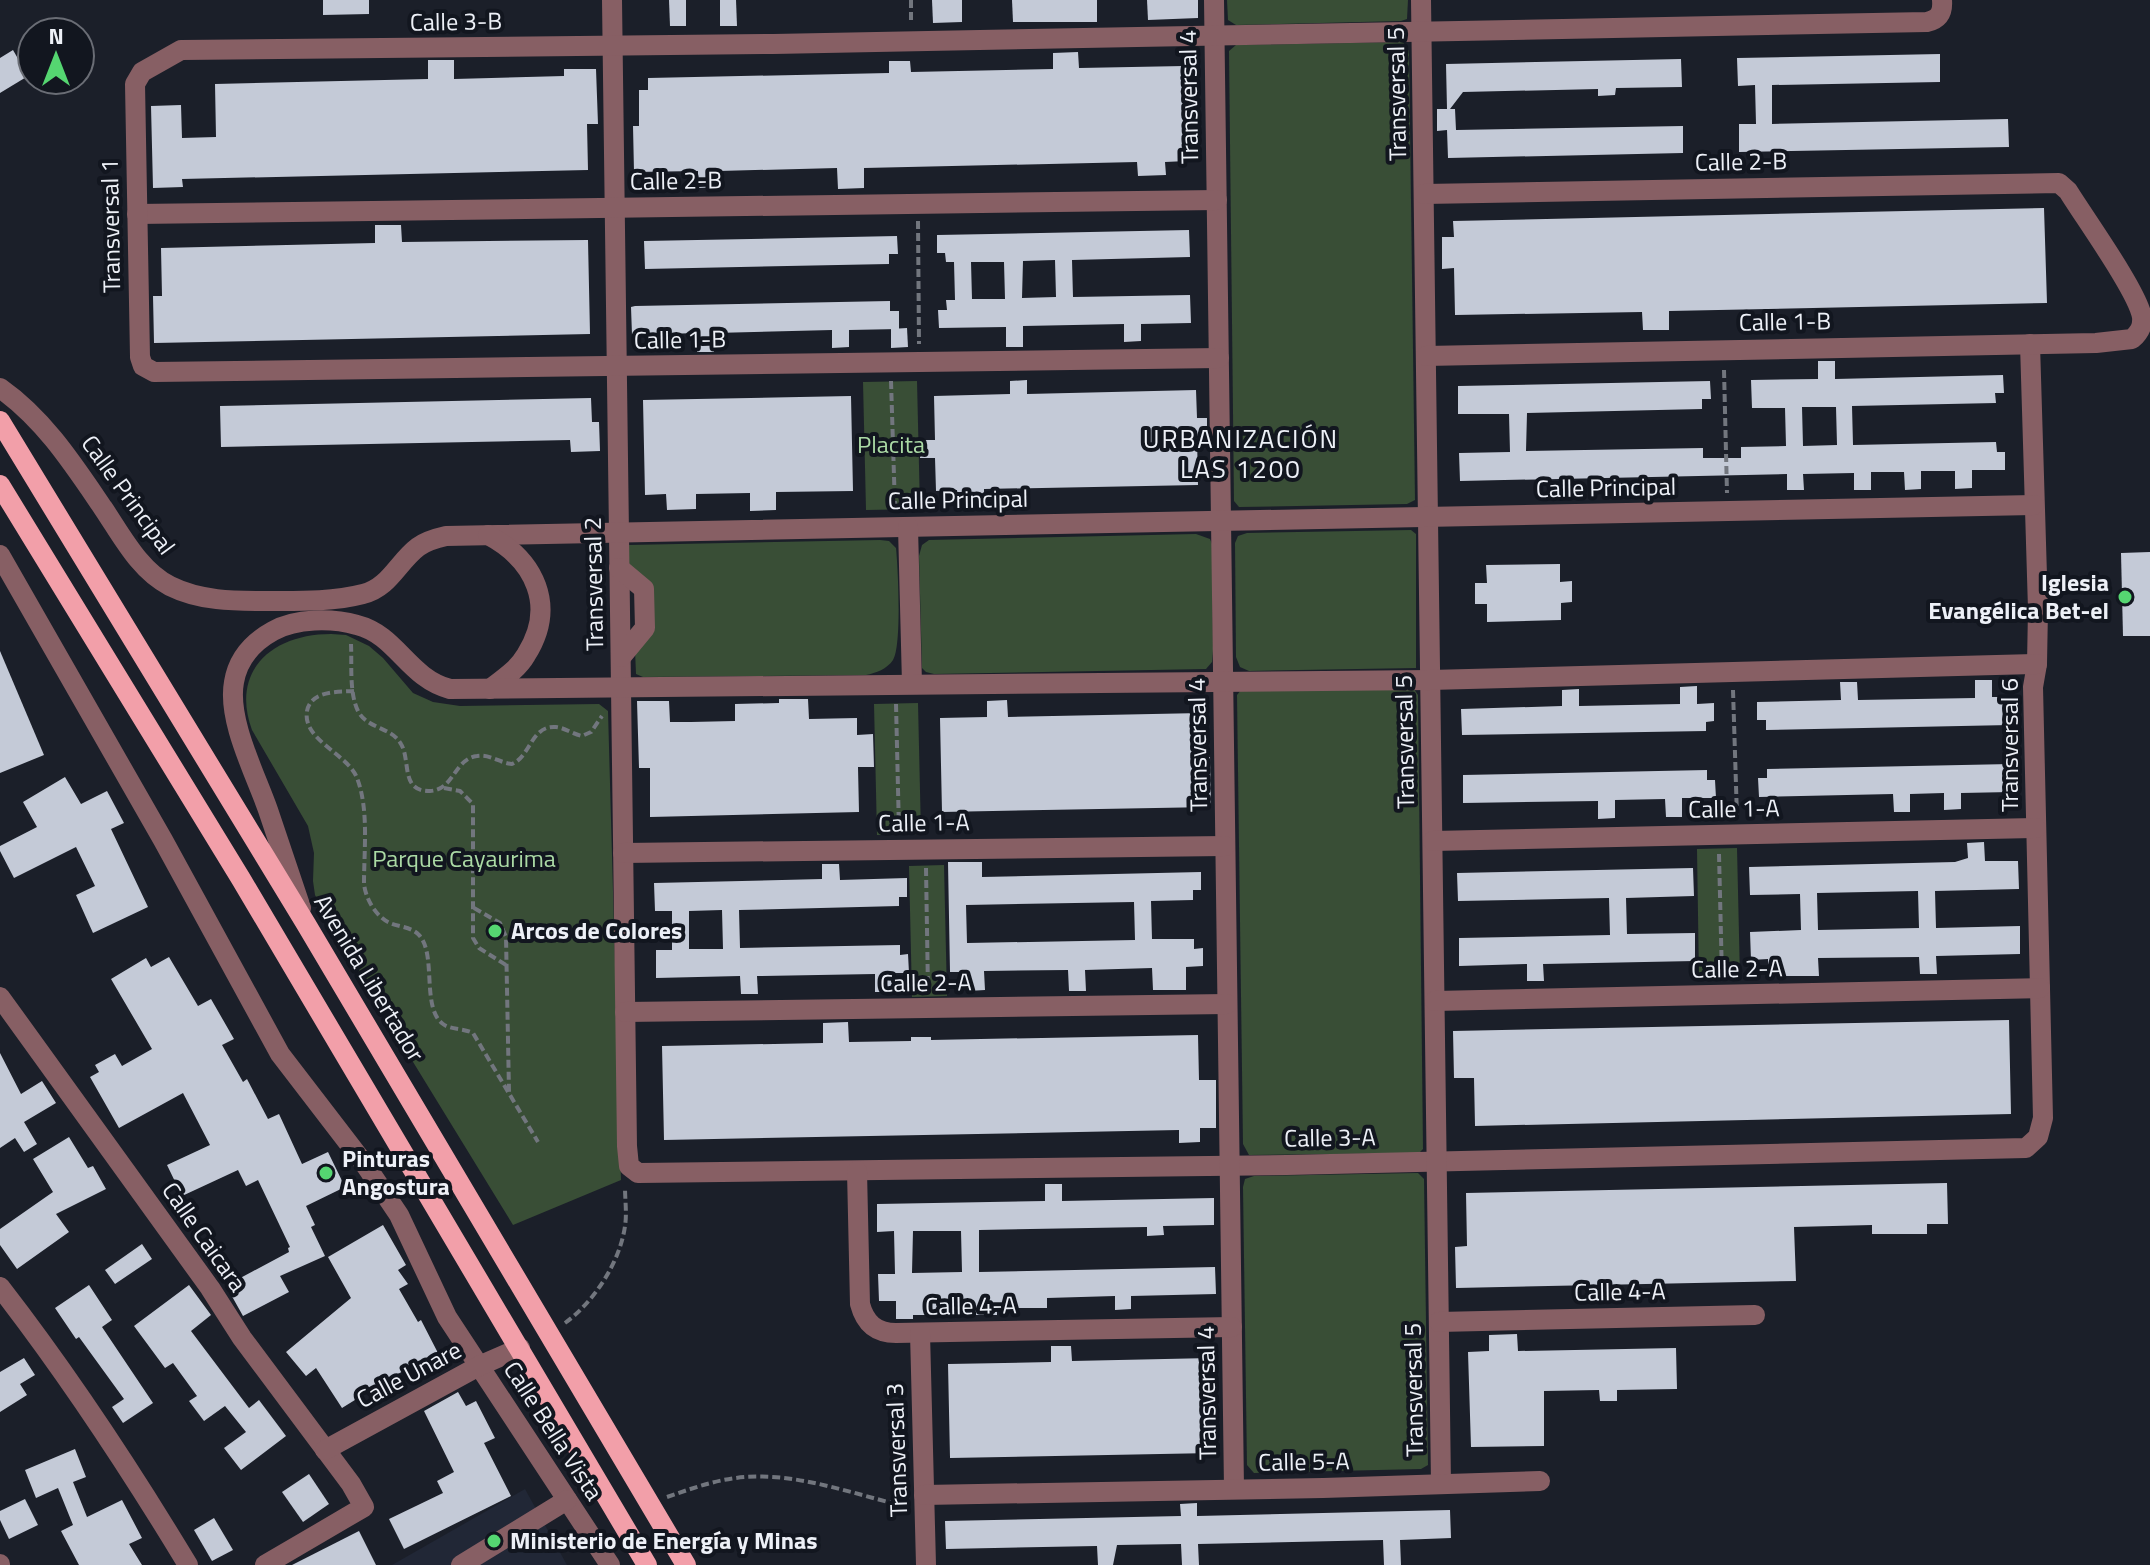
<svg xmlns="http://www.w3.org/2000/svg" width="2150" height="1565" font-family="'Titillium Web',sans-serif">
<rect width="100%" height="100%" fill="#1b1f29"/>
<polygon fill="#212736" points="525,1489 567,1565 392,1565"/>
<g fill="#394e36">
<polygon points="1227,0 1408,0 1407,19 1401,21 1236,25 1228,20"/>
<polygon points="1403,42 1409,51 1415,500 1407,504 1239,507 1234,501 1229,51 1236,45"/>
<polygon points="917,381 920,509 866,510 863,382"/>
<polygon points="1411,530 1416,534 1416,668 1249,671 1240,667 1236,657 1235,543 1238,536 1247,533"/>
<polygon points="1196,534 1210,539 1212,544 1213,650 1212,662 1206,669 934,674 926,672 922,668 919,556 922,545 929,540"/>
<path d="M880,540L889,541L896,548C898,567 902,646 893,660C887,669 876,673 866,675L643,677L636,674L635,650L650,631L629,564V545Z"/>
<path d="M331,634L346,635L369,646L383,658L413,693L433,702L460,706L599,704L608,711L621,1180L513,1225L345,951L315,895L313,881L314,853L308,826L252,730C230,670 273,634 331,634Z"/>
<polygon points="1414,689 1418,695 1423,1149 1419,1153 1249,1155 1243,1144 1237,695 1241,690"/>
<polygon points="918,703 921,834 877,835 874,704"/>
<polygon points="1737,848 1740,978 1699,979 1697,849"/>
<polygon points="944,865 947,996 912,997 909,866"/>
<polygon points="1418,1173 1424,1179 1428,1465 1421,1469 1254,1473 1247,1465 1243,1187 1245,1179 1254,1176"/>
</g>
<g fill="#c4cad7" fill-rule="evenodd">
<polygon points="323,0 369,0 369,14 323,15"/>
<polygon points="669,0 686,0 686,26 670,26"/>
<polygon points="720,0 736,0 737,26 720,26"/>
<polygon points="932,0 962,0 962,22 933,23"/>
<polygon points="1012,0 1097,0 1097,22 1013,22"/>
<polygon points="1147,0 1198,0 1198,18 1148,20"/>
<polygon points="13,50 28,76 0,93 0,58"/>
<polygon points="1078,52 1079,68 1184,66 1187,161 1165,162 1166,175 1138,176 1137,162 864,168 864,188 838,189 837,168 719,171 719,187 698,188 698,171 634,172 633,126 639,126 639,90 648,90 648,78 889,73 889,61 910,61 911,72 1053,69 1053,53"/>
<polygon points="1940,54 1940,82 1772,85 1772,124 2008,119 2009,147 1739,152 1739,124 1756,124 1755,85 1738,86 1737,58"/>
<polygon points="1681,59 1682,87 1616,88 1615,95 1598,96 1598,89 1463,92 1450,109 1455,109 1456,130 1683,126 1683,153 1448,158 1447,130 1437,131 1437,109 1447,109 1446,64"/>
<polygon points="428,60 454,60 454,79 564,76 564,69 596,69 598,124 587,124 588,170 182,179 183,187 153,188 151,106 181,105 182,138 216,137 215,84 428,79"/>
<polygon points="2044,208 2047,303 1669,311 1669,330 1643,330 1642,312 1455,315 1454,268 1442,269 1442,237 1454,237 1453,221"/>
<polygon points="375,225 401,225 402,242 588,240 590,334 154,343 153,296 162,296 161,248 375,243"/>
<path d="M1189,230L1190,257L1072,260L1073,297L1190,295L1191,323L1141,324V341L1124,342V324L1023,326V347H1006V327L939,328L938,310H947L946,300H955L954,262H946L945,253H937V235ZM1055,260L1056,297L1022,298L1023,261ZM971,262H1004L1005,299H972Z"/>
<polygon points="897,236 898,254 889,254 889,264 645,269 644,241"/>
<polygon points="890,301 890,311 899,311 899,329 849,330 849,347 832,348 832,330 714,333 714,352 697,352 697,333 632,335 631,307 635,306"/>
<polygon points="907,328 908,347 891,348 891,329"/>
<path d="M1818,361H1835V379L2003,375L2004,393H1995L1996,403L1852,406L1853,445L1996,442L1997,452H2005V470H1972V488L1955,489V471H1921V489L1905,490L1904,472H1871V490H1854V473L1803,474L1804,490H1787V474L1460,481L1459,453L1510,452L1509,414H1458V386L1710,381L1711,399H1702V409L1527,413L1526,451L1703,448V458H1741V447L1786,446L1785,408H1752L1751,380L1818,379ZM1802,407H1836L1837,445L1803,446Z"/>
<polygon points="1027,380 1027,394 1196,390 1197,418 1207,418 1207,437 1197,437 1198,485 984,489 984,506 958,507 957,490 936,491 935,458 920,458 920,440 935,440 934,396 1010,394 1010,381"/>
<polygon points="851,396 853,491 776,492 776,510 750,511 750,493 696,494 696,509 667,510 666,494 645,495 643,400"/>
<polygon points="591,398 592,422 599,422 600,451 571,452 570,440 221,447 220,406"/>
<polygon points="2150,552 2150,636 2123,636 2121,553"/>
<polygon points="1560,564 1560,582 1572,581 1572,602 1561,603 1561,620 1487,622 1487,604 1475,604 1475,583 1487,583 1486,565"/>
<polygon points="0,651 44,755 0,773"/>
<polygon points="1975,680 1992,680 1992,697 2009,697 2010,725 1766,730 1766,720 1757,720 1757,702 1841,700 1840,682 1857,682 1858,700 1975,698"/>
<polygon points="1697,686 1697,704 1714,703 1714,721 1706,722 1706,731 1462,735 1461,709 1562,706 1562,690 1579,689 1579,706 1680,704 1680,687"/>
<polygon points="779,699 808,699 809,719 857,718 857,735 873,734 874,767 858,767 859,812 650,817 650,768 639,768 637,701 669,701 670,722 691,722 735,721 735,704 779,703"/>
<polygon points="1007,700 1008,717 1202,713 1203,757 1210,757 1211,807 942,812 940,718 987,717 987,701"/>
<polygon points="2011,764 2011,792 1961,793 1961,809 1944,810 1944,793 1910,794 1910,812 1894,812 1893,794 1759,797 1758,778 1767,778 1767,769"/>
<polygon points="1707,770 1707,780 1715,780 1716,798 1682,798 1682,817 1666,817 1665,799 1615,800 1615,818 1598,819 1598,801 1463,803 1463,775"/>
<polygon points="65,777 81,804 107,791 124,823 111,829 148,907 93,933 76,895 95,886 76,847 14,878 0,851 0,846 37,827 23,802"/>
<path d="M1984,842L1985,861H2018L2019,889L1935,891L1936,928L2020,926V954L1936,956L1937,974H1920L1919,957L1818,958L1819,976H1768V959L1751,960L1750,932L1801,930L1800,894L1750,895L1749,867L1955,862L1968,858L1967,843ZM1918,891L1919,928L1818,930L1817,893Z"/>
<path d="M948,862H982V877L1201,872V890H1193V900L1151,901L1152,939H1194V949L1203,948V966L1186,967V990H1153L1152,968L1085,970L1086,991H1069L1068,970L984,971L985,990L968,991L967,972H950ZM1134,902L1135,940L967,943L966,905Z"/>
<path d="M822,864H839L840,880L907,878V897H899V906L739,910L740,948L900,945V955L908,954L909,973H892V992H875V974L757,976L758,994H741L740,976L656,978V950H672V911H655L654,883L822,879ZM722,910L723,949H689V911Z"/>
<polygon points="1693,868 1694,896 1626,898 1627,934 1695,933 1695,961 1543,964 1544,981 1527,981 1527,964 1459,966 1459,938 1610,935 1609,898 1458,901 1457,873"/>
<polygon points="169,957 198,1006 211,999 234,1039 222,1045 243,1082 247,1079 268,1119 279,1114 302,1164 328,1152 345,1187 306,1206 315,1225 311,1227 325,1256 280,1276 289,1292 243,1316 229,1291 229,1284 289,1252 288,1248 290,1247 258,1180 246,1186 238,1170 182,1196 167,1165 210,1145 183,1093 119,1128 90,1077 99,1072 95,1065 115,1054 122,1066 152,1049 111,979 146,958 151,967"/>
<polygon points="2009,1020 2011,1114 1475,1126 1474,1078 1454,1078 1453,1031"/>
<polygon points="848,1022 849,1042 911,1041 911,1037 931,1037 931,1040 1198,1035 1199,1080 1216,1080 1216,1128 1200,1128 1200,1142 1179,1143 1179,1130 664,1140 662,1046 823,1043 823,1023"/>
<polygon points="0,1053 21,1094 42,1081 56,1103 24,1122 37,1144 24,1152 15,1138 0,1148"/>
<polygon points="69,1137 88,1168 93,1166 106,1189 56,1214 69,1232 17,1269 0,1245 0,1229 53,1192 33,1159"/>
<polygon points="1947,1183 1948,1224 1927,1224 1927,1234 1872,1234 1872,1225 1794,1227 1796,1281 1456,1288 1455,1247 1467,1246 1466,1193"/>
<path d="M1045,1184H1062V1201L1214,1198V1225L1163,1226L1164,1235L1147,1236V1227L979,1230V1272L1215,1267L1216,1294L1131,1296V1309L1115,1310V1296L1047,1298V1308H997V1315H913V1319H896V1301H879L878,1274H895L894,1231L877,1232V1204L1045,1201ZM913,1231H961L962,1272L912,1273Z"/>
<polygon points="383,1225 406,1265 398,1270 408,1284 399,1289 418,1322 421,1320 438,1353 392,1377 342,1408 316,1368 306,1376 286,1352 351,1298 328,1257"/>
<polygon points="142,1244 152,1259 115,1284 105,1270"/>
<polygon points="89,1285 112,1320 102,1327 153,1403 123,1423 112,1407 124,1399 79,1337 76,1339 55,1308"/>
<polygon points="189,1285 211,1315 191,1331 249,1408 259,1400 286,1436 241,1470 224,1448 246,1432 225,1406 204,1421 189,1401 197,1396 173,1363 165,1368 134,1326"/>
<polygon points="1517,1334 1518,1351 1676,1348 1677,1389 1617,1390 1617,1401 1600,1401 1599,1390 1544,1391 1544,1446 1471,1447 1468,1352 1489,1351 1489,1335"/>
<polygon points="1051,1346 1071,1346 1072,1361 1211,1358 1213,1453 950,1458 948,1364 1051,1362"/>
<polygon points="24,1358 35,1375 20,1384 27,1395 0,1412 0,1372"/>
<polygon points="458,1392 466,1406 476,1401 495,1438 484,1443 511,1496 404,1549 389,1519 443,1493 437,1481 454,1472 424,1411"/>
<polygon points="75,1449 86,1477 73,1482 87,1517 122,1500 142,1538 129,1544 142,1565 79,1565 61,1531 73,1525 58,1488 36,1498 25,1470"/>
<polygon points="309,1474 329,1504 303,1522 282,1492"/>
<polygon points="25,1499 38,1525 9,1539 0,1520 0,1511"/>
<polygon points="1197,1503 1197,1516 1450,1510 1451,1538 1400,1540 1401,1565 1384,1565 1383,1540 1198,1544 1199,1565 1182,1565 1181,1544 1117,1545 1113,1565 1098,1565 1097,1546 946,1549 945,1521 1181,1516 1180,1504"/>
<polygon points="214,1518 233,1550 212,1561 194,1530"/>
<polygon points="359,1531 376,1565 292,1565"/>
</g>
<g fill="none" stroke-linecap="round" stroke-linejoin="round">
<g stroke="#72767e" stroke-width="4" stroke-dasharray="8 4" stroke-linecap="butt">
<polyline points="911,0 911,23"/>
<polyline points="918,221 919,344"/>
<polyline points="1724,370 1727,493"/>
<polyline points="891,381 895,508"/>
<path d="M351,644C352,664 349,693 358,711C367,729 392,727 401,744C411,760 400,792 430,791C454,790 454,759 477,756C490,754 500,763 512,764C531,756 531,725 556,727C565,728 573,734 582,736L591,732L602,716"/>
<polyline points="1733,690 1737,817"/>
<path d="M354,691C339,692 311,690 307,711C302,740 348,754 357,778C369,809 364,850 364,883C365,898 376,917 390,923C399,927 412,927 419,935C437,954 421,1008 443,1024C451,1030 463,1028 473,1033L538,1142"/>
<polyline points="896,704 899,831"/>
<polyline points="444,788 460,791 473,804 473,938 479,948 506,965"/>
<polyline points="1719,854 1722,977"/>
<polyline points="926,868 928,991"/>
<polyline points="474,908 500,923 506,937 509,1092"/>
<path d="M565,1323C594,1302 620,1262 625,1226C627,1214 625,1200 625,1187"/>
<path d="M667,1497C693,1488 718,1479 745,1477C799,1473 853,1494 904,1506"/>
</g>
<g stroke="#875f64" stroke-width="20">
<polyline points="612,0 627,1146 629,1166 638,1173 1287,1165 2026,1148 2038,1137 2043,1118 2033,687 2037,664 2038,609 2030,344"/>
<polyline points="1214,0 1234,1489"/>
<polyline points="1421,0 1441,1484"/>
<path d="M1424,194L2059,183L2068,191C2084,217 2138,292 2142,317C2143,327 2139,333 2132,339L2096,343L1426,356"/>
<polyline points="137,214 1217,200"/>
<path d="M1219,358L154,372L143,366L140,357L135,84L142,72L181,50L773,44L1927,22C1940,19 1943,12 1942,0"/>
<path d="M0,388C44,419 73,464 103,508C122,536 139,570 170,586C200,601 233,601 266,601C298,601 332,602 363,594C389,588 398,562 418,547C426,541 437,538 446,536L2034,505"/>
<polyline points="908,527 912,684"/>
<path d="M488,535C535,560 557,606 526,655C518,669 503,679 490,689"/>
<polyline points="0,555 163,840 280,1054 366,1166 399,1215 447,1317 610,1565"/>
<polyline points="619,568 644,589 645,628 621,657"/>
<polyline points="1433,841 2036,828"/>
<polyline points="623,853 1225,846"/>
<path d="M301,908C290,875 279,842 268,810C255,773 227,720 234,682C238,658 253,642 273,631C296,618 332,618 357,625C397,635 408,678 450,689L1430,680L2037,664"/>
<polyline points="0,997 210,1288 242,1338 351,1484 364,1507 265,1565"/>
<polyline points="1435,1001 2040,988"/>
<polyline points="625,1012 1227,1004"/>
<path d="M857,1171L860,1304C865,1323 876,1333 896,1333L1232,1327"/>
<path d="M0,1287C69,1376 130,1469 188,1565"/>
<polyline points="1439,1322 1755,1315"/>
<polyline points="920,1333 926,1565"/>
<polyline points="325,1450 479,1366 520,1348"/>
<polyline points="924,1495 1323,1488 1540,1481"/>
<polyline points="0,1564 0,1565"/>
<polyline points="461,1565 567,1500"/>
</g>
<g stroke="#f29fa9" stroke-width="20">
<polyline points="0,421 306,924 686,1565"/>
<polyline points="0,485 241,879 647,1565"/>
</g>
</g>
<g fill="#55d671" stroke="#12161f" stroke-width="3">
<circle cx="2125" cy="597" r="8"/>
<circle cx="495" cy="931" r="8"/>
<circle cx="326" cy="1173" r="8"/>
<circle cx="494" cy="1541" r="8"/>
</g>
<g text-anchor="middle" stroke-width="8" stroke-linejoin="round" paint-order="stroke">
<g font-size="24" fill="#edf0f7" stroke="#12161f">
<text transform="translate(456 22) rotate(-1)" y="8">Calle 3-B</text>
<text transform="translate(1397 94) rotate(-91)" y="8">Transversal 5</text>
<text transform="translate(1189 97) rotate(-91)" y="8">Transversal 4</text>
<text transform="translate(1741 162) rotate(-1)" y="8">Calle 2-B</text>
<text transform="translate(676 181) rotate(-1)" y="8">Calle 2-B</text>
<text transform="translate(111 226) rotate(-91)" y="8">Transversal 1</text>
<text transform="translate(1785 322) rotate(-1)" y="8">Calle 1-B</text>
<text transform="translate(680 340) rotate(-1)" y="8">Calle 1-B</text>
<text transform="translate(1606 488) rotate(-1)" y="8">Calle Principal</text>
<text transform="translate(128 495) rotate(54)" y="8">Calle Principal</text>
<text transform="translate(958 500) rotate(-1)" y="8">Calle Principal</text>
<text transform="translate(594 584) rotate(-91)" y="8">Transversal 2</text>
<text transform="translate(1405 742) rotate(-91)" y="8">Transversal 5</text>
<text transform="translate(1198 745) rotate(-91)" y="8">Transversal 4</text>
<text transform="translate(2010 745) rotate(-90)" y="8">Transversal 6</text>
<text transform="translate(1734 809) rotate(-1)" y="8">Calle 1-A</text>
<text transform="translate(924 823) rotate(-1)" y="8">Calle 1-A</text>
<text transform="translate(1737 969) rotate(-1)" y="8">Calle 2-A</text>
<text transform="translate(369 978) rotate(59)" y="8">Avenida Libertador</text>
<text transform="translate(926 983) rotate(-1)" y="8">Calle 2-A</text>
<text transform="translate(1330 1138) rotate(-1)" y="8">Calle 3-A</text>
<text transform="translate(204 1237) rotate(55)" y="8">Calle Caicara</text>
<text transform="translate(1620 1292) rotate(-1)" y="8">Calle 4-A</text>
<text transform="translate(971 1306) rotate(-1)" y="8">Calle 4-A</text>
<text transform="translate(409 1375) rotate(-28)" y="8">Calle Unare</text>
<text transform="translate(1414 1390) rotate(-91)" y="8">Transversal 5</text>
<text transform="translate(1207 1393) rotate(-91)" y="8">Transversal 4</text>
<text transform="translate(553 1431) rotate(57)" y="8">Calle Bella Vista</text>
<text transform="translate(897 1450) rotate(-92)" y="8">Transversal 3</text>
<text transform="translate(1304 1462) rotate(-1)" y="8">Calle 5-A</text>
</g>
<g font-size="24" fill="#abdaa5" stroke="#12161f">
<text x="891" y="453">Placita</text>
<text x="464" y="867">Parque Cayaurima</text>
</g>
<g font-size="24" font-weight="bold" fill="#edf0f7" stroke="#12161f" text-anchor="start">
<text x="2109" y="591" text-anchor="end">Iglesia<tspan x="2109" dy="28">Evangélica Bet-el</tspan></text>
<text x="511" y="939">Arcos de Colores</text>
<text x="342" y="1167">Pinturas<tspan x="342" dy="28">Angostura</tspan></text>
<text x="510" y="1549">Ministerio de Energía y Minas</text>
</g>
<g font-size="26" letter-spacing="2" fill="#edf0f7" stroke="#12161f">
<text x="1241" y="448">URBANIZACIÓN<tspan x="1241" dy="30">LAS 1200</tspan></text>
</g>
</g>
<g transform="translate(56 56)"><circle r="38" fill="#12161f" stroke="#6a6d75" stroke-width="2"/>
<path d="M0-6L14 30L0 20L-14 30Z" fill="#55d671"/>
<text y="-12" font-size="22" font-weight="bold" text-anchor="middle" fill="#edf0f7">N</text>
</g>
</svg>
